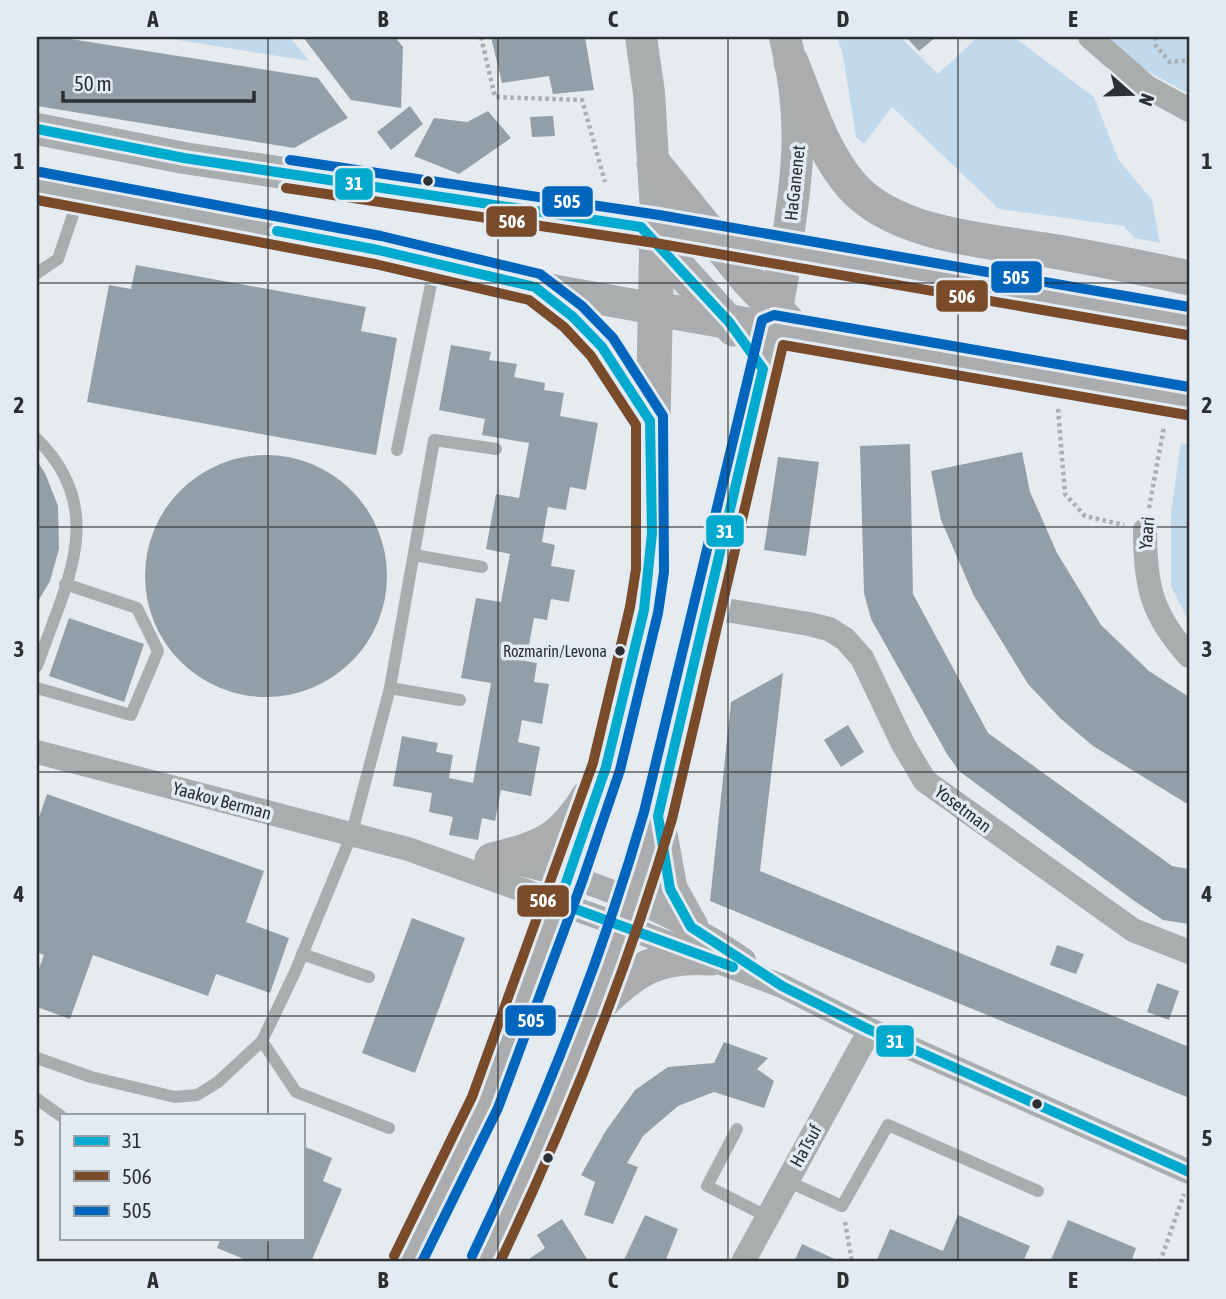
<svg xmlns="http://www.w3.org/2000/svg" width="1226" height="1299" font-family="'Asap Condensed',sans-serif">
<rect width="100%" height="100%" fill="#e6ebef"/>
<g fill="#c0d9ed">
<polygon points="160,37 290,37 309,61"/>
<polygon points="837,37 900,37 938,74 978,37 1014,37 1094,97 1118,159 1152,200 1160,243 1134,238 1124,226 999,209 892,107 864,144 856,137 843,55"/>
<polygon points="1114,37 1189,37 1189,94 1131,62 1110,42"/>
<polygon points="1181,443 1189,445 1189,621 1171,586 1171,513"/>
</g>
<g fill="#929fa8">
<polygon points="37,37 58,37 318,78 348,118 294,148 37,106"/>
<polygon points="303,37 395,37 403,47 401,108 351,100"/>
<polygon points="491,37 585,37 594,90 553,94 549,76 502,83"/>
<polygon points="906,37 936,37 919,51"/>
<polygon points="410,106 423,124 391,150 377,132"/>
<polygon points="488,111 511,138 459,174 414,156 434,118 467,122"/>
<polygon points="553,116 555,136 532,137 530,117"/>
<polygon points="136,265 366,307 361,331 397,338 376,455 87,402 109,285 131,289"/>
<polygon points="451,345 491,352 489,360 517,364 514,377 545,383 544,390 564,393 560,416 598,423 586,490 570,487 566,510 548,507 542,542 555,545 551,566 575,570 569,602 551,599 547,620 534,618 526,661 537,663 534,682 549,684 542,724 522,720 518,742 540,747 531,796 501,790 495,821 482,818 478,840 449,835 453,817 429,812 432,793 393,786 402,736 438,743 436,752 453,755 449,778 473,783 491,683 461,678 476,598 501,602 510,554 486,549 496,494 519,498 529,443 482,435 485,419 439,410"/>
<polygon points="910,444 913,594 988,733 1172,866 1189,869 1189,924 1163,920 1133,900 959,771 947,754 871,619 864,593 860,446"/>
<polygon points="1022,452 1030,492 1043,521 1057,553 1101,625 1149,671 1189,697 1189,805 1093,746 1060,718 1028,684 974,596 941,520 931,471"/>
<circle cx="266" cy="576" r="121"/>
<polygon points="778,457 819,462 806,556 764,550"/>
<polygon points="37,461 45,473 58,506 59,549 50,581 37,603"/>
<polygon points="69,618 144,644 124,702 49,676"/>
<polygon points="783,673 760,871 1189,1047 1189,1098 710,901 731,702"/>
<polygon points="848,725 864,752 841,767 824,740"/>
<polygon points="47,794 264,871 246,922 289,938 270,993 216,974 208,996 93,955 70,1019 37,1007 37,974 44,955 37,952 37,823"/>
<polygon points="412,918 465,938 415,1073 362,1053"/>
<polygon points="1057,945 1084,954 1076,974 1050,965"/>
<polygon points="1157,983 1179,991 1169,1020 1147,1012"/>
<polygon points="724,1042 768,1058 757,1069 774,1081 764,1108 714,1092 678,1106 643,1136 627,1163 638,1167 613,1224 584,1215 595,1182 581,1175 605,1132 635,1090 668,1067 714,1063"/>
<polygon points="303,1146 332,1158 323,1181 342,1189 311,1262 251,1262 217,1248 221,1238 303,1238"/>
<polygon points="645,1215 678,1229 665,1262 623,1262"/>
<polygon points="958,1215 1030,1246 1023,1262 876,1262 890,1229 943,1251"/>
<polygon points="562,1219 589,1262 531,1262 529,1259 545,1248 537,1235"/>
<polygon points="1068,1220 1136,1248 1131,1262 1050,1262"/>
<polygon points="802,1244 841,1262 794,1262"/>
</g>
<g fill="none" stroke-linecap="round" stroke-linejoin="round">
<g stroke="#abafb1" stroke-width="4.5" stroke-dasharray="3.5 3.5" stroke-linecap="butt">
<polyline points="481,37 495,97 582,100 605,182"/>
<polyline points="1155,37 1156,46 1170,62 1189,60"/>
<polyline points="1058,409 1065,494 1085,516 1124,525"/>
<polyline points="1149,508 1164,427"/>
<polyline points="845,1222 852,1262"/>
<polyline points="1160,1262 1184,1194"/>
</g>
<g stroke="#aaadae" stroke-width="12">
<polyline points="37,273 58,259 80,194"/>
<path d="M37,439C110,511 65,585 37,666"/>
<polyline points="397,450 435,265"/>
<polyline points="414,555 482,567"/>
<polyline points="37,688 131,715 158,651 137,608 65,584"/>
<polyline points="390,688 460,700"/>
<polyline points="302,954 369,977"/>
<polyline points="262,1041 296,1092 389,1128"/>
<polyline points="37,1058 91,1077 175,1097 197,1095 218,1082 262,1041 295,972 351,836 390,688 434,440 496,449"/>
<polyline points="37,1099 61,1116"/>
<polyline points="737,1129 707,1186 768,1217"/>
<polyline points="787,1181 842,1206 888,1125 1038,1191"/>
</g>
<g stroke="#aaadae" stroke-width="24">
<polyline points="1090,37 1147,87 1189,110"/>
<path d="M1145,530C1145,585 1151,614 1189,656"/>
<polyline points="708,607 809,624 829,629 845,639 862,658 903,744 925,781 1133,930 1189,952"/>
<polyline points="37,752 408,849 623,926 782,986 870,1030 1189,1172"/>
<path d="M501,861C578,872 680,915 744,960"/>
<polyline points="743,1262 870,1030"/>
</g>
<g stroke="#aaadae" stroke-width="32">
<path d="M785,37C805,120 798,168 786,250"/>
<polyline points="37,129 184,158 657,229 649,93 641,37"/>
<polyline points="37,186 378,250 535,287 656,309"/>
</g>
<g stroke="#aaacae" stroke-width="35">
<path d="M791,62C808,103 822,152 852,186C897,237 994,241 1058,252C1102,260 1145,268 1189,278"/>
<polyline points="654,164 748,280 787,321"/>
<polyline points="647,233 734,329"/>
<path d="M535,287C587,322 618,369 650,421"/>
<polyline points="656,309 1189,401"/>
<polyline points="659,829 670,889 691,927"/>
<path d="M492,860C540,848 561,842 588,797"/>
<path d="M598,1006C634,970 658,954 711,958"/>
<polyline points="407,1262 485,1103 569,877 606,767 625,693 650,570 657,229 1189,321"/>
<polyline points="485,1262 572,1061 640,877 708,607 772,329 786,250"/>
</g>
<g stroke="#e2ebf3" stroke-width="16">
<g id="bus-1">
<polyline points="37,129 184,158 641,227 729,322 763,369 658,816 670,889 691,927 782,986 870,1030 1189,1172"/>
<polyline points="277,231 378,250 535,287 573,317 602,347 650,421"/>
<polyline points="559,903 733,967"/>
<polyline points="559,903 606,767 644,610 652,533 650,421"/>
</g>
</g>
<g stroke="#e2ebf3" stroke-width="16">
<g id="bus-2">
<polyline points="286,188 655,243 1187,335"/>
<polyline points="37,200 375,264 529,300 564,327 591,356 636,425 636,569 630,607 593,763 472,1097 394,1256"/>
<path d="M500,1262C568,1119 627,971 672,819L783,345L1187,415"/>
</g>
</g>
<g stroke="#e2ebf3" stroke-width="16">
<g id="bus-3">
<polyline points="290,160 659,215 1189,307"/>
<polyline points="40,172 381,236 540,274 582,306 613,338 663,416 664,572 658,613 620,770 582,882 498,1108 422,1262"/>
<path d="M472,1256C540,1113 600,965 644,812L762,320L774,315L1189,387"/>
</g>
</g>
<use href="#bus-1" stroke="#00a9ce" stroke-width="10"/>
<use href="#bus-2" stroke="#7a4b2a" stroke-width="10"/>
<use href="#bus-3" stroke="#0065bd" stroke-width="10"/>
</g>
<path fill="none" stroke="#2c3033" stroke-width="2" stroke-opacity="0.55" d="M268,37V1115M498,37V1262M728,37V1262M958,37V1262M37,283H1189M37,527H1189M37,772H1189M37,1016H1189M268,1238V1262"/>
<g fill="#2c3033" stroke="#e2ebf3" stroke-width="2.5">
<circle cx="428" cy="181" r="6"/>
<circle cx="620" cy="651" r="6"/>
<circle cx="1037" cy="1104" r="6"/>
<circle cx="548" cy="1158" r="6"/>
</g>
<g text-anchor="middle" stroke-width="7" stroke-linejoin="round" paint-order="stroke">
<g font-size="16" fill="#2c3033" stroke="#e2ebf3" text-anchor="end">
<text x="607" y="657">Rozmarin/Levona</text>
</g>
<g font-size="18" fill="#2c3033" stroke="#e2ebf3">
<text transform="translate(795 183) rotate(-84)" y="6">HaGanenet</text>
<text transform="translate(1147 533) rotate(-85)" y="6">Yaari</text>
<text transform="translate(222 801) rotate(15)" y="6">Yaakov Berman</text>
<text transform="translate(963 809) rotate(37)" y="6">Yosetman</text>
<text transform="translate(806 1146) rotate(-61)" y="6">HaTsuf</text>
</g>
</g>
<g stroke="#e2ebf3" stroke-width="2.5">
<rect x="334" y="167" width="40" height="34" rx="7" fill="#00a9ce"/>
<rect x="541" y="185" width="53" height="33" rx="7" fill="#0065bd"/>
<rect x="485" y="205" width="53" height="33" rx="7" fill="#7a4b2a"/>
<rect x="990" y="260" width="53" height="34" rx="7" fill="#0065bd"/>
<rect x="935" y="279" width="54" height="34" rx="7" fill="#7a4b2a"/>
<rect x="705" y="514" width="40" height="34" rx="7" fill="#00a9ce"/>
<rect x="516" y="884" width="54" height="34" rx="7" fill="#7a4b2a"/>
<rect x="504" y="1004" width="53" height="33" rx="7" fill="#0065bd"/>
<rect x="875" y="1024" width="40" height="34" rx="7" fill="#00a9ce"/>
</g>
<g font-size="19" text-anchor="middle" font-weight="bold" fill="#fff">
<text x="354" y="190">31</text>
<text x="567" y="208">505</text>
<text x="512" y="228">506</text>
<text x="1016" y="284">505</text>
<text x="962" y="303">506</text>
<text x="725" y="538">31</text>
<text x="543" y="907">506</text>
<text x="531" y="1027">505</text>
<text x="895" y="1048">31</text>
</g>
<rect width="1226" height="1299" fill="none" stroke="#e2ebf3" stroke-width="77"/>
<rect x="60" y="1114" width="245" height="126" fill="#e2ebf3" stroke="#99a0a6" stroke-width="2"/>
<rect x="74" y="1136" width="35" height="10" fill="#00a9ce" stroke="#99a0a6" stroke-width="2"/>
<text x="122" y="1148" font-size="21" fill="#2c3033">31</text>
<rect x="74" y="1171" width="35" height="10" fill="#7a4b2a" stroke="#99a0a6" stroke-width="2"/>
<text x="122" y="1184" font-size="21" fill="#2c3033">506</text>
<rect x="74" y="1206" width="35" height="10" fill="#0065bd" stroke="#99a0a6" stroke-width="2"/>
<text x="122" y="1218" font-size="21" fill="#2c3033">505</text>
<g transform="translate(1131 94) rotate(110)" stroke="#e2ebf3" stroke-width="5" paint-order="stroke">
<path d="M0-5L12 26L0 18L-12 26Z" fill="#2c3033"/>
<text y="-10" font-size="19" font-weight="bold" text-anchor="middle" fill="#2c3033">N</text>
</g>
<path d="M63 91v10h191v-10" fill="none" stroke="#2c3033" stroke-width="3.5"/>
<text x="74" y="91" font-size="21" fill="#2c3033" stroke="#e2ebf3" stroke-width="5" paint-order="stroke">50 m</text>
<rect x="38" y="38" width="1150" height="1222" fill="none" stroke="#2c3033" stroke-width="2.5"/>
<g font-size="23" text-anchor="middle" font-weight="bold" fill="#2c3033">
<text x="153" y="27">A</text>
<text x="383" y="27">B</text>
<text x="613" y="27">C</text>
<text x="843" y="27">D</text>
<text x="1073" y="27">E</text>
<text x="19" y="169">1</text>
<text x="1207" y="169">1</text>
<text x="19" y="413">2</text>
<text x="1207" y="413">2</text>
<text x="19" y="657">3</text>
<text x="1207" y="657">3</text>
<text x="19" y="902">4</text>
<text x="1207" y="902">4</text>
<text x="19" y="1146">5</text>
<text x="1207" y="1146">5</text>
<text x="153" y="1288">A</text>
<text x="383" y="1288">B</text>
<text x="613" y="1288">C</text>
<text x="843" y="1288">D</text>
<text x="1073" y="1288">E</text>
</g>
</svg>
